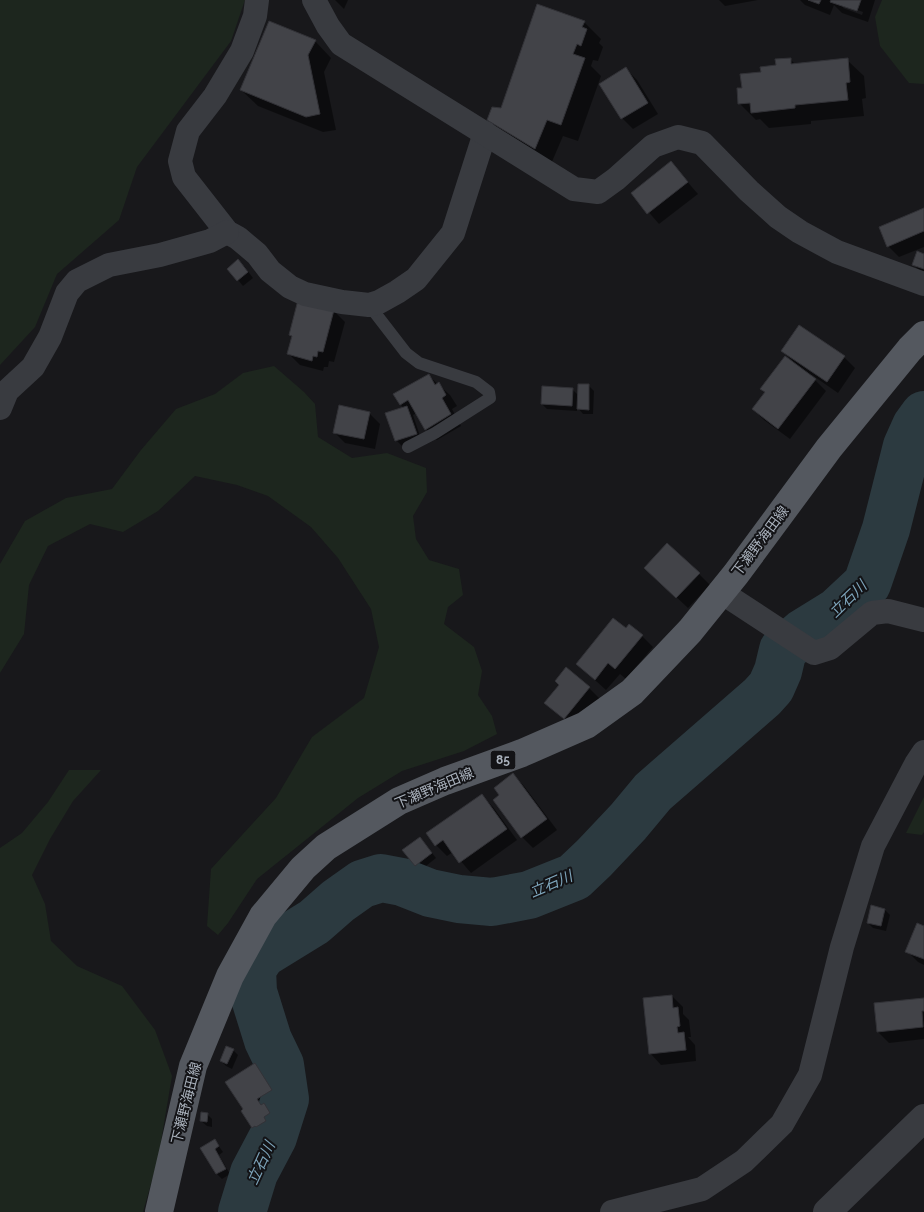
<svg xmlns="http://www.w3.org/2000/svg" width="924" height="1212" font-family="Raleway,'Noto Sans JP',sans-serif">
<rect width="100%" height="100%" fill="#18181b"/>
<g fill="#1d261e">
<polygon points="0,0 245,0 231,41 137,167 119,220 57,274 35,327 0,365"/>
<polygon points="882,0 924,0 924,84 909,83 880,46 875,17"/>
<polygon points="274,366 304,392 315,404 318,437 352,458 387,453 426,468 427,492 413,516 416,539 429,560 459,569 463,595 448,607 444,624 474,647 482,671 478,695 492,716 497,734 464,751 402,771 358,798 257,879 228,923 218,935 207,926 211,869 276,798 312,737 364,698 379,647 371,609 338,558 311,527 268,496 237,485 195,476 158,511 123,532 90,524 48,546 29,585 24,634 0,673 0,564 25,521 66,498 112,489 141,450 176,409 215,394 243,373"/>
<polygon points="69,770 101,770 73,801 50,839 32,875 45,904 51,941 77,966 122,986 155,1030 172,1076 158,1159 143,1212 0,1212 0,848 22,833 48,802"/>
<polygon points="924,797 924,832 922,835 906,833"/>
</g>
<g fill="#0007" fill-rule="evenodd">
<polygon points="335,0 348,0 344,9"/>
<polygon points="719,0 758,0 725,6"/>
<path d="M800,0H875L868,22L842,13L834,5L830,15L805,5ZM843,5L863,12L862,15L843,8Z"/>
<polygon points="584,22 601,39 599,43 603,47 598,61 593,60 591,66 601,76 578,141 563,136 551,164 505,136 488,120 501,109"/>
<polygon points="315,41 331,58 324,72 336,130 323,132 258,106 241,90"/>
<polygon points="790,59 796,65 847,60 864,76 866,98 862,99 864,116 811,121 811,124 769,128 760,119 756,120 739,103 743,89 762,73"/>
<polygon points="626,69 637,80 658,114 633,129 622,118"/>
<polygon points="671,163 698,194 659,224 632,193"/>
<polygon points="924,210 924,247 899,257 888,246"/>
<polygon points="924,255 924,272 919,270 913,264"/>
<polygon points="244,266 253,278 243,286 238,280"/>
<polygon points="334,311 345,322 334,362 329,361 328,367 324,367 323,371 300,365 289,354 293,338 290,335"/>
<polygon points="799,326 844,357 855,368 838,393 812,375 811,376 826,391 790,439 764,420 753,409 793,361 782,351"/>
<polygon points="429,376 450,395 457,406 452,409 461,426 437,440 426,429 417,413 413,415 421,439 402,446 396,440 404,408 401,405"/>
<polygon points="589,386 594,391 593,414 583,414 577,407 577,411 547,409 542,404 573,390 579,396"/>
<polygon points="369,413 380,424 375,449 345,443 334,432"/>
<polygon points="699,574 710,585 688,608 657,579"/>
<polygon points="626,630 642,636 653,647 626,679 620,674 606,690 577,664"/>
<polygon points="560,685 589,688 600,699 575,729 545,703"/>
<polygon points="513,775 524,786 557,830 533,848 522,837 501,795"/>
<polygon points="482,796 493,807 517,840 471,873 453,852 447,856 436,845 428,834"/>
<polygon points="425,844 436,858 421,870 416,865"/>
<polygon points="885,910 890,915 886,931 873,928 868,923"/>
<polygon points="924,927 924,965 918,962 907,951"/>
<polygon points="672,996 683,1007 683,1014 689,1020 691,1037 688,1037 695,1045 696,1061 661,1065 650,1053"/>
<polygon points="924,999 924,1039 889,1043 878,1032"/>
<polygon points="233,1050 238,1055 232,1069 226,1066 221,1061"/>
<polygon points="255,1065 266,1076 282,1101 268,1110 280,1125 274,1128 277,1132 268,1138 266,1136 264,1138 253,1127 244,1110"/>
<polygon points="207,1114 212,1119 212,1127 207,1126 201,1121"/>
<polygon points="215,1141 223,1152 219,1155 230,1174 222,1179 217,1174 202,1149"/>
</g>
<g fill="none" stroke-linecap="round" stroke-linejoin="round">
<polyline stroke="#2c3a40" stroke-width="48" points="242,1212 254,1173 273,1137 285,1099 280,1065 268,1040 253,992 252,969 262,954 314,922 338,901 362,884 381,878 402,882 430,893 459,899 492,902 529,895 574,877 594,858 628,822 653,792 762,697 771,687 778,671 783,650 803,633 837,612 867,584 886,529 907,446 916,426 924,415"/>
</g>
<g fill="#424348" stroke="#323237">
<polygon points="808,0 821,0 819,4"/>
<polygon points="831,0 861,0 857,11 830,2"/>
<polygon points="537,4 585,21 582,27 587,29 581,46 577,44 573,54 585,58 561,125 547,120 535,149 487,120 492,107 501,108"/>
<polygon points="269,21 316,40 308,55 320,114 306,117 240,90"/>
<polygon points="791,58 791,64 848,58 850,82 846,83 848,100 795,105 795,108 751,113 750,103 738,104 737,88 742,88 740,74 761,72 760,67 776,65 775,59"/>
<polygon points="626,67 648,103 621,119 599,84"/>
<polygon points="671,161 688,182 647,214 631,193"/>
<polygon points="924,208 924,231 887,247 879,227"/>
<polygon points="917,251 924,254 924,269 912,265"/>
<polygon points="238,259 248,272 237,281 227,269"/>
<polygon points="298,300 334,310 323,352 318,351 317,357 313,356 312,361 287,354 292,336 289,335"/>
<polygon points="799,325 845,356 827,382 781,351"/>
<polygon points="785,356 816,379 778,429 752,409 765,392 760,389"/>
<polygon points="429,374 435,385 439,382 446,395 442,398 451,414 425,430 408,400 400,405 393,394"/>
<polygon points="578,384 589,384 589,410 577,409"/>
<polygon points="542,386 573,388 572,406 541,404"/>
<polygon points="339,405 370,412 364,439 333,433"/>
<polygon points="407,406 417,434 395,441 385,413"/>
<polygon points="667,543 700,573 676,598 644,568"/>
<polygon points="613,618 626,628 629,624 643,635 615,669 608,663 595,680 576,664"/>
<polygon points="566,667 590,687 564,719 544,703 559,685 555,681"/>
<polygon points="513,773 547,819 521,838 493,800 499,795 494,788"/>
<polygon points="482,794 507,829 459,863 443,840 435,846 426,833"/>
<polygon points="420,837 432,853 415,866 402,850"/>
<polygon points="871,905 885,909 881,926 867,923"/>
<polygon points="917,923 924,926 924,959 905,952"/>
<polygon points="672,995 673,1008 678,1007 680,1026 677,1027 678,1033 684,1032 686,1050 649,1054 643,998"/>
<polygon points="924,998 924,1011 922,1011 923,1027 877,1032 874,1003"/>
<polygon points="226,1046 234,1049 227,1064 220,1061"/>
<polygon points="255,1063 272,1090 257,1099 261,1105 264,1103 270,1113 264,1117 266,1121 256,1127 255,1126 252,1128 241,1111 243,1109 225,1082"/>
<polygon points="201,1112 208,1113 207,1122 200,1121"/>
<polygon points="215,1139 219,1146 215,1149 226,1169 216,1174 200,1148"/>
</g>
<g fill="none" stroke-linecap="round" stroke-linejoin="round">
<polyline stroke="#393b40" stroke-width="12" points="369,305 406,353 419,363 476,382 489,392 490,398 435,433 408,447"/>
<g stroke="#393b40" stroke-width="24">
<polyline points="257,0 255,16 242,51 215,96 188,131 180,161 184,177 227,232 238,238 257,254 270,271 290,287 305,294 342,302 369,305 379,302 397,292 416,279 453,233 485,133"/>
<polyline points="314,0 328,26 341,44 574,189 598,192 616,179 653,146 678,137 702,143 749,191 778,217 800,232 837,252 924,284"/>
<polyline points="0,408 7,391 33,367 50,337 67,293 77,281 109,265 160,255 210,241 227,232"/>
<polyline points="721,592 814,653 830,648 872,613 888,611 924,620"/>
<polyline points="612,1212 702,1189 744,1161 782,1124 810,1075 842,947 873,846 916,764 924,752"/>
</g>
<polyline stroke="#393b40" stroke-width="28" points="827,1212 924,1118"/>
<polyline stroke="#54585f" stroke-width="28" points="159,1212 193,1066 230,976 263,916 303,868 326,847 399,801 445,781 522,753 586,725 632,692 690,631 736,574 829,448 910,349 924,335"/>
</g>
<g text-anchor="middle" stroke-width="4" stroke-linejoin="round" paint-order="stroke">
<rect fill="#131316" stroke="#7c828a" stroke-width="1" x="490.5" y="750.5" width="25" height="19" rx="4"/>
<g font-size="12" font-weight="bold" fill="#a9b1bc">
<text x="503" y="764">85</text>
</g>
<g font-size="14" fill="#a9b1bc" stroke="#131316">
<text transform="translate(760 541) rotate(-53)" y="5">下瀬野海田線</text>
<text transform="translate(434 788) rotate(-23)" y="5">下瀬野海田線</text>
<text transform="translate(186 1103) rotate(-76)" y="5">下瀬野海田線</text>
</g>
<g font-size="15" font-style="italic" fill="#7da4ba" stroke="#131316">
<text transform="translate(848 599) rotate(-44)" y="5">立石川</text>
<text transform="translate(551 884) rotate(-23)" y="5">立石川</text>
<text transform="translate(261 1163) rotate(-65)" y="5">立石川</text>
</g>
</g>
</svg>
